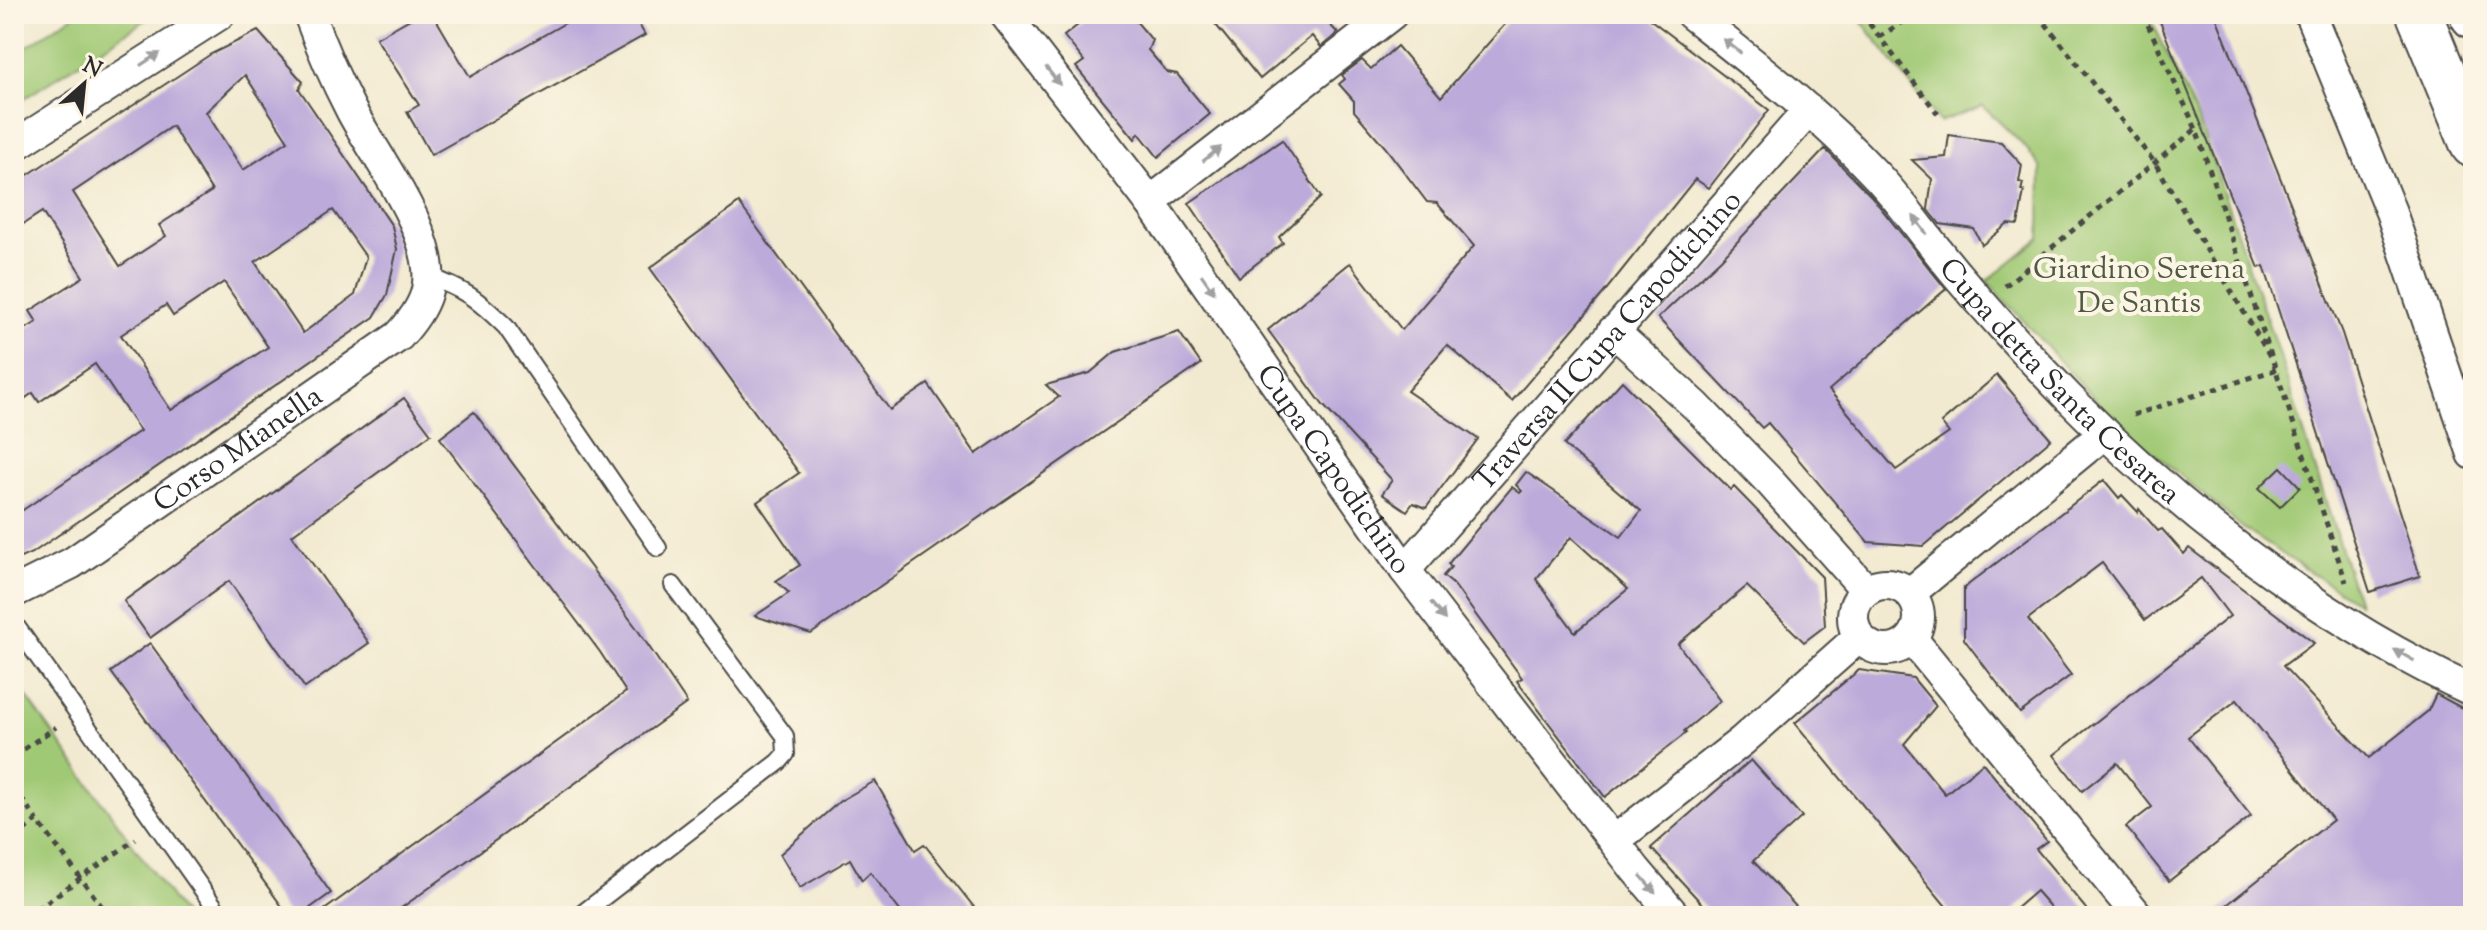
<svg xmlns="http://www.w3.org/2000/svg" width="2487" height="930" font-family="'Sorts Mill Goudy',serif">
<rect width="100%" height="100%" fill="#fcf5e5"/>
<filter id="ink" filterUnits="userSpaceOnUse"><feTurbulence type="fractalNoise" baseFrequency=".0125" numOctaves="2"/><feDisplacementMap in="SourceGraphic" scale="16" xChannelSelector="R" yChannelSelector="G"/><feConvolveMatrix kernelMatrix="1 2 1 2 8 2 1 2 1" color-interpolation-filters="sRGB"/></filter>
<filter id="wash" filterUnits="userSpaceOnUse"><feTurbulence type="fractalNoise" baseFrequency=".006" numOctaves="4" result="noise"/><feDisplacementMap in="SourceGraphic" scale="32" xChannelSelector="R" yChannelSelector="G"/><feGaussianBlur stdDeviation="1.8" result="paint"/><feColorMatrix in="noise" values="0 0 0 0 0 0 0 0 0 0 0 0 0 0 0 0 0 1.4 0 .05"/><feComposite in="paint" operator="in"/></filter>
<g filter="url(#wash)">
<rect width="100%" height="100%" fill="#f2ead0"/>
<g fill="#a0c975" stroke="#667a50" stroke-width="2">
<polygon points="76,14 155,14 14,105 14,55"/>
<polygon points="1856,14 2149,14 2200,124 2282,364 2358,603 2244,529 2112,418 1987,281 2040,238 2041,168 2026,148 1983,106 1939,122"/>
<polygon points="14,679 184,916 14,916"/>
</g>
<g id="blocks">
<g fill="#bcaada" fill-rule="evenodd">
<polygon points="419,14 433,14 470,77 581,14 633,14 645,35 431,155 407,112 419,105 376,38"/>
<polygon points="1092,14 1130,14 1152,40 1148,50 1167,72 1177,74 1210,114 1158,157 1139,133 1135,139 1076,67 1084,61 1064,36"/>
<polygon points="1207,14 1339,14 1328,23 1338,33 1321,47 1312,36 1260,79"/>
<polygon points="1514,14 1643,14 1769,110 1709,188 1695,179 1602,295 1512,401 1447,345 1407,391 1478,439 1426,508 1413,503 1407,511 1382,494 1392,480 1323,405 1268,330 1350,263 1402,330 1474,246 1437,203 1427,202 1385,147 1354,111 1354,101 1339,84 1345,79 1342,75 1362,60 1371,69 1397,46 1441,97"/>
<polygon points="2157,14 2215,14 2342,333 2420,576 2370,592 2264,266 2259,268"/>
<path d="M258,31L303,82L299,89L392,226L397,249L387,295L374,317L34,552L14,561V516L140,431L95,364L39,402L33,393L14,406V336L37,322L30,311L83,277L42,212L14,230V184L211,54ZM245,75L288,141L243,170L206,112ZM172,126L212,191L159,225L166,236L120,266L73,192ZM333,210L366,257L355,295L303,333L255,262ZM224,282L268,347L171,410L121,335L166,305L173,316Z"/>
<polygon points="1949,135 2001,142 2022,165 2019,182 2023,183 2021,191 2024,191 2018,225 2008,224 1982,245 1974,229 1940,224 1928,209 1932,179 1912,160 1946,157"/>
<polygon points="1282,140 1321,197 1279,237 1283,243 1239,277 1189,203"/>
<polygon points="1825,149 1872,197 1946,289 1829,390 1896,470 1949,433 1941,423 1997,375 2051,439 1924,546 1868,542 1768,423 1762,428 1658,318 1721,259"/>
<polygon points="739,203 890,410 928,384 976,454 1059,397 1046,385 1090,373 1115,352 1179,332 1201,364 811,634 755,616 789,593 776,581 800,565 757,502 799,473 650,268"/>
<path d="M1622,381L1731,490L1734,487L1822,577L1825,626L1804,642L1747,586L1678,644L1720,701L1684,731L1686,733L1605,797L1517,681L1522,678L1454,585L1443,576L1451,567L1448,564L1512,487L1520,493L1522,491L1516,485L1526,472L1621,537L1641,511L1564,445ZM1571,537L1628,589L1575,632L1536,579Z"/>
<polygon points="404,398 431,434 292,535 369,643 305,688 229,581 150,638 124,601"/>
<polygon points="474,412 635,626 687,703 390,916 316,916 626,692 600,652 440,438"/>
<polygon points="2281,467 2300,487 2280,507 2259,488"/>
<polygon points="2104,480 2119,498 2122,495 2138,512 2139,509 2158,531 2162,529 2184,554 2189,548 2314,643 2283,666 2369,758 2428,711 2436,694 2473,714 2473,916 2213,916 2333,820 2237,700 2188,737 2251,816 2169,881 2126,827 2152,807 2117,763 2082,791 2054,755 2230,616 2201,578 2145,620 2102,563 2028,619 2071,675 2020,713 1964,639 1964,588"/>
<polygon points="150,643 331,893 299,916 289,916 111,672"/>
<polygon points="1859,670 1913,678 1936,706 1904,744 1945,794 1983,763 2047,841 2036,849 2092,916 2058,916 2036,891 2007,916 1954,916 1795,723"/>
<polygon points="1751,760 1802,817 1753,861 1805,916 1713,916 1651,848"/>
<polygon points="875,781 915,850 924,844 981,916 904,916 870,872 862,880 850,859 800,888 780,854 840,801"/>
</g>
</g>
</g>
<g filter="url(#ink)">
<use href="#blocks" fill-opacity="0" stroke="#494844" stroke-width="2"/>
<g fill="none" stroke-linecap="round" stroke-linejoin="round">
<g stroke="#494844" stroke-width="20">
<g id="lane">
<path d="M427,276C466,290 476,298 506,327L658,548"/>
<polyline points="14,623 221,916"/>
<polyline points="579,916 779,762 786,754 785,736 673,585"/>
</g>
</g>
<g stroke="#494844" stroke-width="34">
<g id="street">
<path id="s1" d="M1005,14L1150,202L1405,570L1636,870L1675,916"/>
<path id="s2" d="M1691,14C1754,64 1819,114 1874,173C1905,205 1929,242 1958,276C1993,317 2030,358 2068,397C2185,515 2322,621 2473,691"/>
<polyline points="2310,14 2391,212 2473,454"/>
<polyline points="14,146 220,14"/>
<polyline points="1150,202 1392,14"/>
<polyline points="1613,331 1696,406 1771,483 1866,590"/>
<path id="s3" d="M1405,570L1809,110"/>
<circle cx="1886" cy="617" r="33"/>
<path id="s4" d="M14,592L72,563L399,336C410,324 421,310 426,294C442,240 375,157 351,110C335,79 321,47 309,14"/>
<polyline points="1910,593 2105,433"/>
<polyline points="1912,639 2138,916"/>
<polyline points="1614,841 1742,741 1859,637"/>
</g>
</g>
<g stroke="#494844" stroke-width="48">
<g id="highway">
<polyline points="2419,14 2473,145"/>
<polyline points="2472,14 2473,16"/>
</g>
</g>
<g stroke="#494844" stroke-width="5" stroke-dasharray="6 6" stroke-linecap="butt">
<polyline points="1862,14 1938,114"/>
<polyline points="2038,14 2155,163 2271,358"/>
<polyline points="2143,14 2196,129 2346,582"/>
<polyline points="1879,37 1915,14"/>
<polyline points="2005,286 2196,129"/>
<polyline points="2133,415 2278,369"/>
<polyline points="14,756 56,727"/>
<polyline points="14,788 37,820"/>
<polyline points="14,838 37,820 109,916"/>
<polyline points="14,911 17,916"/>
<polyline points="27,916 136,839"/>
</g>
<use href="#lane" stroke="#fff" stroke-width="16"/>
<use href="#street" stroke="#fff" stroke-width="30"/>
<use href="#highway" stroke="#fff" stroke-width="44"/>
</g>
<defs><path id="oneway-solid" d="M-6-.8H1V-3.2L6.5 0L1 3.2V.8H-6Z" transform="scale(2)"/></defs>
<g fill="#a0a0a0">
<use href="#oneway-solid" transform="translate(1732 46) rotate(-142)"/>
<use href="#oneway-solid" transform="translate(150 59) rotate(-33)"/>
<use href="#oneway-solid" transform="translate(1053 76) rotate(52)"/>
<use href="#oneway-solid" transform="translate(1212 154) rotate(-38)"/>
<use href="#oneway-solid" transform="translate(1920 225) rotate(-127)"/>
<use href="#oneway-solid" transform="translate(1208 284) rotate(55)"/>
<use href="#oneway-solid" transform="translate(1438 611) rotate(51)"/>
<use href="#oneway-solid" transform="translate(2404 655) rotate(-151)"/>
<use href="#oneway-solid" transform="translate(1648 884) rotate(49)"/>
</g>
</g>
<g text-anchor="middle" stroke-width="8" stroke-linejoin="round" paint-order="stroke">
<g font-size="30" fill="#4e5a41" stroke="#fcf5e5">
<text x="2139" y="278">Giardino Serena<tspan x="2139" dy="34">De Santis</tspan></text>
</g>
<g font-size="30" fill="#2b2b2b" stroke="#fcf5e5">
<text dy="10" stroke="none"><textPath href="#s3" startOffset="306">Traversa II Cupa Capodichino</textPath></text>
<text dy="10" stroke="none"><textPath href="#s2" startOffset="522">Cupa detta Santa Cesarea</textPath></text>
<text dy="10" stroke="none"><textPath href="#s4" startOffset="266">Corso Mianella</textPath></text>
<text dy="10" stroke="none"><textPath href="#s1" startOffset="562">Cupa Capodichino</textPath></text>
</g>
</g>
<rect width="2487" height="930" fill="none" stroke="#fcf5e5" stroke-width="48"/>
<g transform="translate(84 84) rotate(27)" stroke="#fcf5e5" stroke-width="6" paint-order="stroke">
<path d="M0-6L14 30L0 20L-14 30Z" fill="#2b2b2b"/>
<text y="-12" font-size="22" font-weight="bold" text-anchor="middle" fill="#2b2b2b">N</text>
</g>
</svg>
